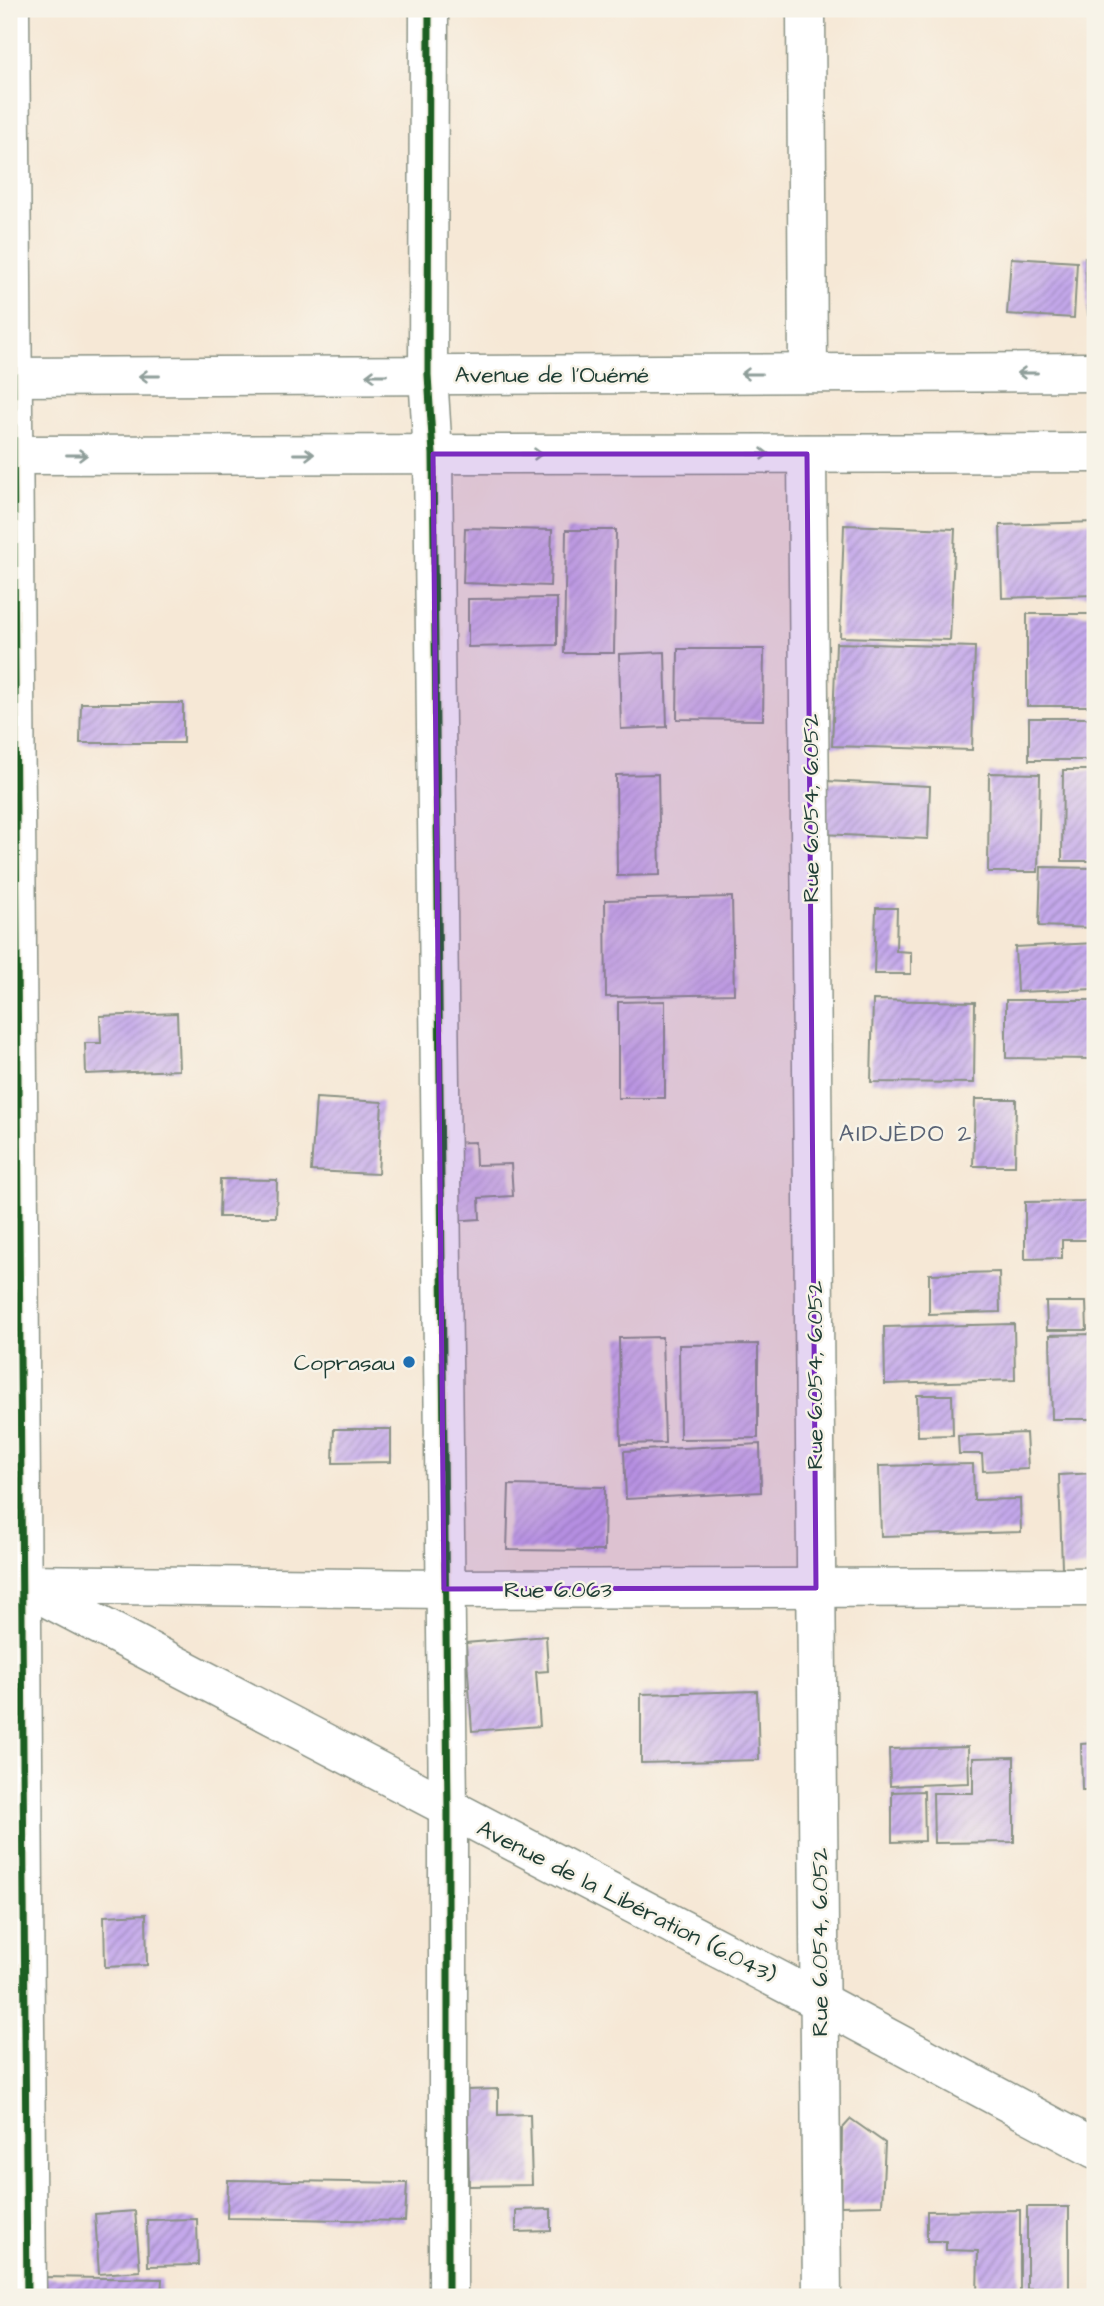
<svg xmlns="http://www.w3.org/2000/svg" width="1104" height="2306" font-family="'Architects Daughter',sans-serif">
<defs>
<pattern id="building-hatch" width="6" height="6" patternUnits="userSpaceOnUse" patternTransform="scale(1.75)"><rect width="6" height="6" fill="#c4a8eb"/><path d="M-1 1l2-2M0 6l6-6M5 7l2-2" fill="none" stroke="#9f8abf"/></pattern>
</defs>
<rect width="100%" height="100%" fill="#f7f3e8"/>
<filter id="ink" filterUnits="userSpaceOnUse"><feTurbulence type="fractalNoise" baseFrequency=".0143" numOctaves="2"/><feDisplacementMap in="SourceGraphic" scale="14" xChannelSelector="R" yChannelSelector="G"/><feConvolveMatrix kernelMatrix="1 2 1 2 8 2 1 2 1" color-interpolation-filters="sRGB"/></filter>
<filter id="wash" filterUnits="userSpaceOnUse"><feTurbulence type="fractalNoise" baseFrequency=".00686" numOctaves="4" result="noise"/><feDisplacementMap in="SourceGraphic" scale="28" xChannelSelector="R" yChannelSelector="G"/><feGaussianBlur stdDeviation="1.57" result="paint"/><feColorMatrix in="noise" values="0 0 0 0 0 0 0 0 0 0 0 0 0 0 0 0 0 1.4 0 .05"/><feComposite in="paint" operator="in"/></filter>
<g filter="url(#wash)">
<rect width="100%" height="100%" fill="#f6e8d6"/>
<g id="blocks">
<g fill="url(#building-hatch)">
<polygon points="1095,256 1095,314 1088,315 1085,257"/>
<polygon points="1011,258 1077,262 1074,318 1007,314"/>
<polygon points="1095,522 1095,595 1002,598 1000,525"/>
<polygon points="844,525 955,529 950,640 840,637"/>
<polygon points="465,528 552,530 550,586 463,583"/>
<polygon points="566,530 616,530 614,653 564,653"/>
<polygon points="557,598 557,645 468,647 468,599"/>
<rect x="1027" y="614" width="68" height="92"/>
<polygon points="836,643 975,647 972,750 832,746"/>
<polygon points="678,649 764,649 763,720 677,719"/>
<polygon points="665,652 667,727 621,729 619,654"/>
<polygon points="81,703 183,703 183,743 80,743"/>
<rect x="1029" y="718" width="66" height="42"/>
<polygon points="1063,770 1095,770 1095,861 1062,861"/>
<polygon points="989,773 1040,774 1038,872 988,872"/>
<polygon points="658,774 660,875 617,876 616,775"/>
<polygon points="825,781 930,786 928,839 822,834"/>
<polygon points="1041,867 1095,868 1095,928 1039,926"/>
<polygon points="732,897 734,994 606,997 605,900"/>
<polygon points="876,908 897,908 896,951 911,952 911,974 874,974"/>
<polygon points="1095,943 1095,989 1017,992 1015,947"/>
<polygon points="873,1000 975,1002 974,1083 871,1082"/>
<polygon points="1006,1000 1095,1000 1095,1059 1006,1058"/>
<polygon points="665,1001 665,1098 618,1098 618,1002"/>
<polygon points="177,1013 179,1070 86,1074 85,1043 101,1043 100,1016"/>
<polygon points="316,1098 382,1102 378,1174 311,1171"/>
<polygon points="975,1099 1016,1099 1015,1166 973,1166"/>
<polygon points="475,1142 476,1165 511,1164 513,1196 479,1198 480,1219 450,1221 446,1143"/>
<polygon points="220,1179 277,1180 276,1217 219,1217"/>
<polygon points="1095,1201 1095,1240 1062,1240 1062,1258 1025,1259 1025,1202"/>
<polygon points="999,1272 1000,1312 929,1314 929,1274"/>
<polygon points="1046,1302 1086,1302 1087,1330 1047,1330"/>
<polygon points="1014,1324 1015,1380 885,1384 884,1327"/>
<polygon points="1095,1334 1095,1419 1052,1419 1050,1335"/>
<polygon points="662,1337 665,1443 621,1444 619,1338"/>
<polygon points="758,1344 758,1438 680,1439 679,1345"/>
<polygon points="917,1395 952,1395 953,1435 918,1436"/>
<polygon points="334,1429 391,1429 391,1462 333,1463"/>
<polygon points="1026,1433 1028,1469 983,1471 982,1454 959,1454 958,1436"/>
<polygon points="760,1444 761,1492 626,1499 624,1451"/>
<polygon points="973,1464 974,1500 1020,1499 1021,1532 881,1536 879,1466"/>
<polygon points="1095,1473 1095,1567 1062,1568 1059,1475"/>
<polygon points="509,1485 605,1487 604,1551 507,1550"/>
<polygon points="546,1636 548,1671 536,1672 540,1726 472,1731 466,1643"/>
<polygon points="757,1691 759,1760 641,1763 641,1694"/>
<polygon points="1095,1743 1095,1790 1082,1790 1081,1744"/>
<polygon points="968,1747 969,1783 890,1786 889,1749"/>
<polygon points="1014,1757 1014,1842 934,1843 933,1793 973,1793 973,1758"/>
<polygon points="924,1791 925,1841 892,1842 892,1792"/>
<polygon points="146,1914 147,1965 105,1967 104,1916"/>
<polygon points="498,2089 498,2115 530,2114 532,2185 469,2186 467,2090"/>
<polygon points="851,2119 885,2143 882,2205 841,2206 842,2129"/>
<polygon points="228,2180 407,2183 405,2221 227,2218"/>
<polygon points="1027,2207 1069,2207 1069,2289 1027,2288"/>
<polygon points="551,2209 551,2231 516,2232 516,2210"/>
<polygon points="1020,2210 1020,2297 977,2297 978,2251 946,2250 946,2241 927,2241 927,2211"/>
<polygon points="135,2211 140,2271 99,2274 95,2214"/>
<polygon points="197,2219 198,2265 148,2266 147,2220"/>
<polygon points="43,2277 162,2279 161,2297 42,2297"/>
</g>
</g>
</g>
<g filter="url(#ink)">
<use href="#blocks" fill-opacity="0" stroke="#8a9285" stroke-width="2"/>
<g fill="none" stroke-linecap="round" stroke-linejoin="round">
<g stroke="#8a9285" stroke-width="41">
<g id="minor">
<polyline points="10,9 27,2297"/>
<polyline points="429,9 428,375 433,454 448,1808 448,2297"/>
<polyline points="806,9 808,373"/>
<polyline points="807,454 822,2297"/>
<polyline points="21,1584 444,1589 1095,1587"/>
</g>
</g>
<g stroke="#8a9285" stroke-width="41">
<g id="secondary">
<polyline points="9,377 1095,372"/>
<polyline points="9,455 1095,453"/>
<polyline points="9,1578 819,2001 1095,2149"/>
</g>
</g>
<use href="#minor" stroke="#fff" stroke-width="38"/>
<use href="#secondary" stroke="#fff" stroke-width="38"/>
<g stroke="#f7f3e8" stroke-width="11">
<g id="cycleway">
<polyline points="10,9 27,2297"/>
<polyline points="429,9 428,375 433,454 448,1808 448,2297"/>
</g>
</g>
<use href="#cycleway" stroke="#1b5e20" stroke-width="7"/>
</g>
<defs><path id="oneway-shaft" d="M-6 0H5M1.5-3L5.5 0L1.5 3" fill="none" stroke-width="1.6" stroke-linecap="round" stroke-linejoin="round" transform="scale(1.75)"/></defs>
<g stroke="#8f9e9a">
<use href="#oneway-shaft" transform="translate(1027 373) rotate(180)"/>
<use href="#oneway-shaft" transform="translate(751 374) rotate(180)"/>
<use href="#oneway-shaft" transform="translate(376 375) rotate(180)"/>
<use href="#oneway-shaft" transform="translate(149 376) rotate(180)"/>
<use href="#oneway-shaft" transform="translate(304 454)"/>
<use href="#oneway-shaft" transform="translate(532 454)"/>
<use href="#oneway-shaft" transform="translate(759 454)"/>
<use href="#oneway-shaft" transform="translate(77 455)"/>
</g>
</g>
<path fill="#7b2cbf" fill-opacity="0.2" stroke="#7b2cbf" stroke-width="5" stroke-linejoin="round" d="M433,454H807L816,1588L444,1589Z"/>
<circle fill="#1f6fb2" stroke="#f7f3e8" stroke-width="2.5" cx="409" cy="1362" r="7"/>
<g text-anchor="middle" stroke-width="5" stroke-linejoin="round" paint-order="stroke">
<g font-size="23" fill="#1f3d34" stroke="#f7f3e8">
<text x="552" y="382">Avenue de l'Ouémé</text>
<text transform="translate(810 808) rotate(-90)" y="8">Rue 6.054, 6.052</text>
<text transform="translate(814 1375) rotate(-90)" y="8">Rue 6.054, 6.052</text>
<text x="558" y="1597">Rue 6.063</text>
<text transform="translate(627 1901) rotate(27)" y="8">Avenue de la Libération (6.043)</text>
<text transform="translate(819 1942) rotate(-90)" y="8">Rue 6.054, 6.052</text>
</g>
<g font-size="23" fill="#1f3d34" stroke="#f7f3e8" text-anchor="end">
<text x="395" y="1370">Coprasau</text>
</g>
<g font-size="24" letter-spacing="2" fill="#596274" stroke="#f7f3e8">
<text x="906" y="1141">AIDJÈDO 2</text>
</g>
</g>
<rect width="1104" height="2306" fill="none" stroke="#f7f3e8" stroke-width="35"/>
</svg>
